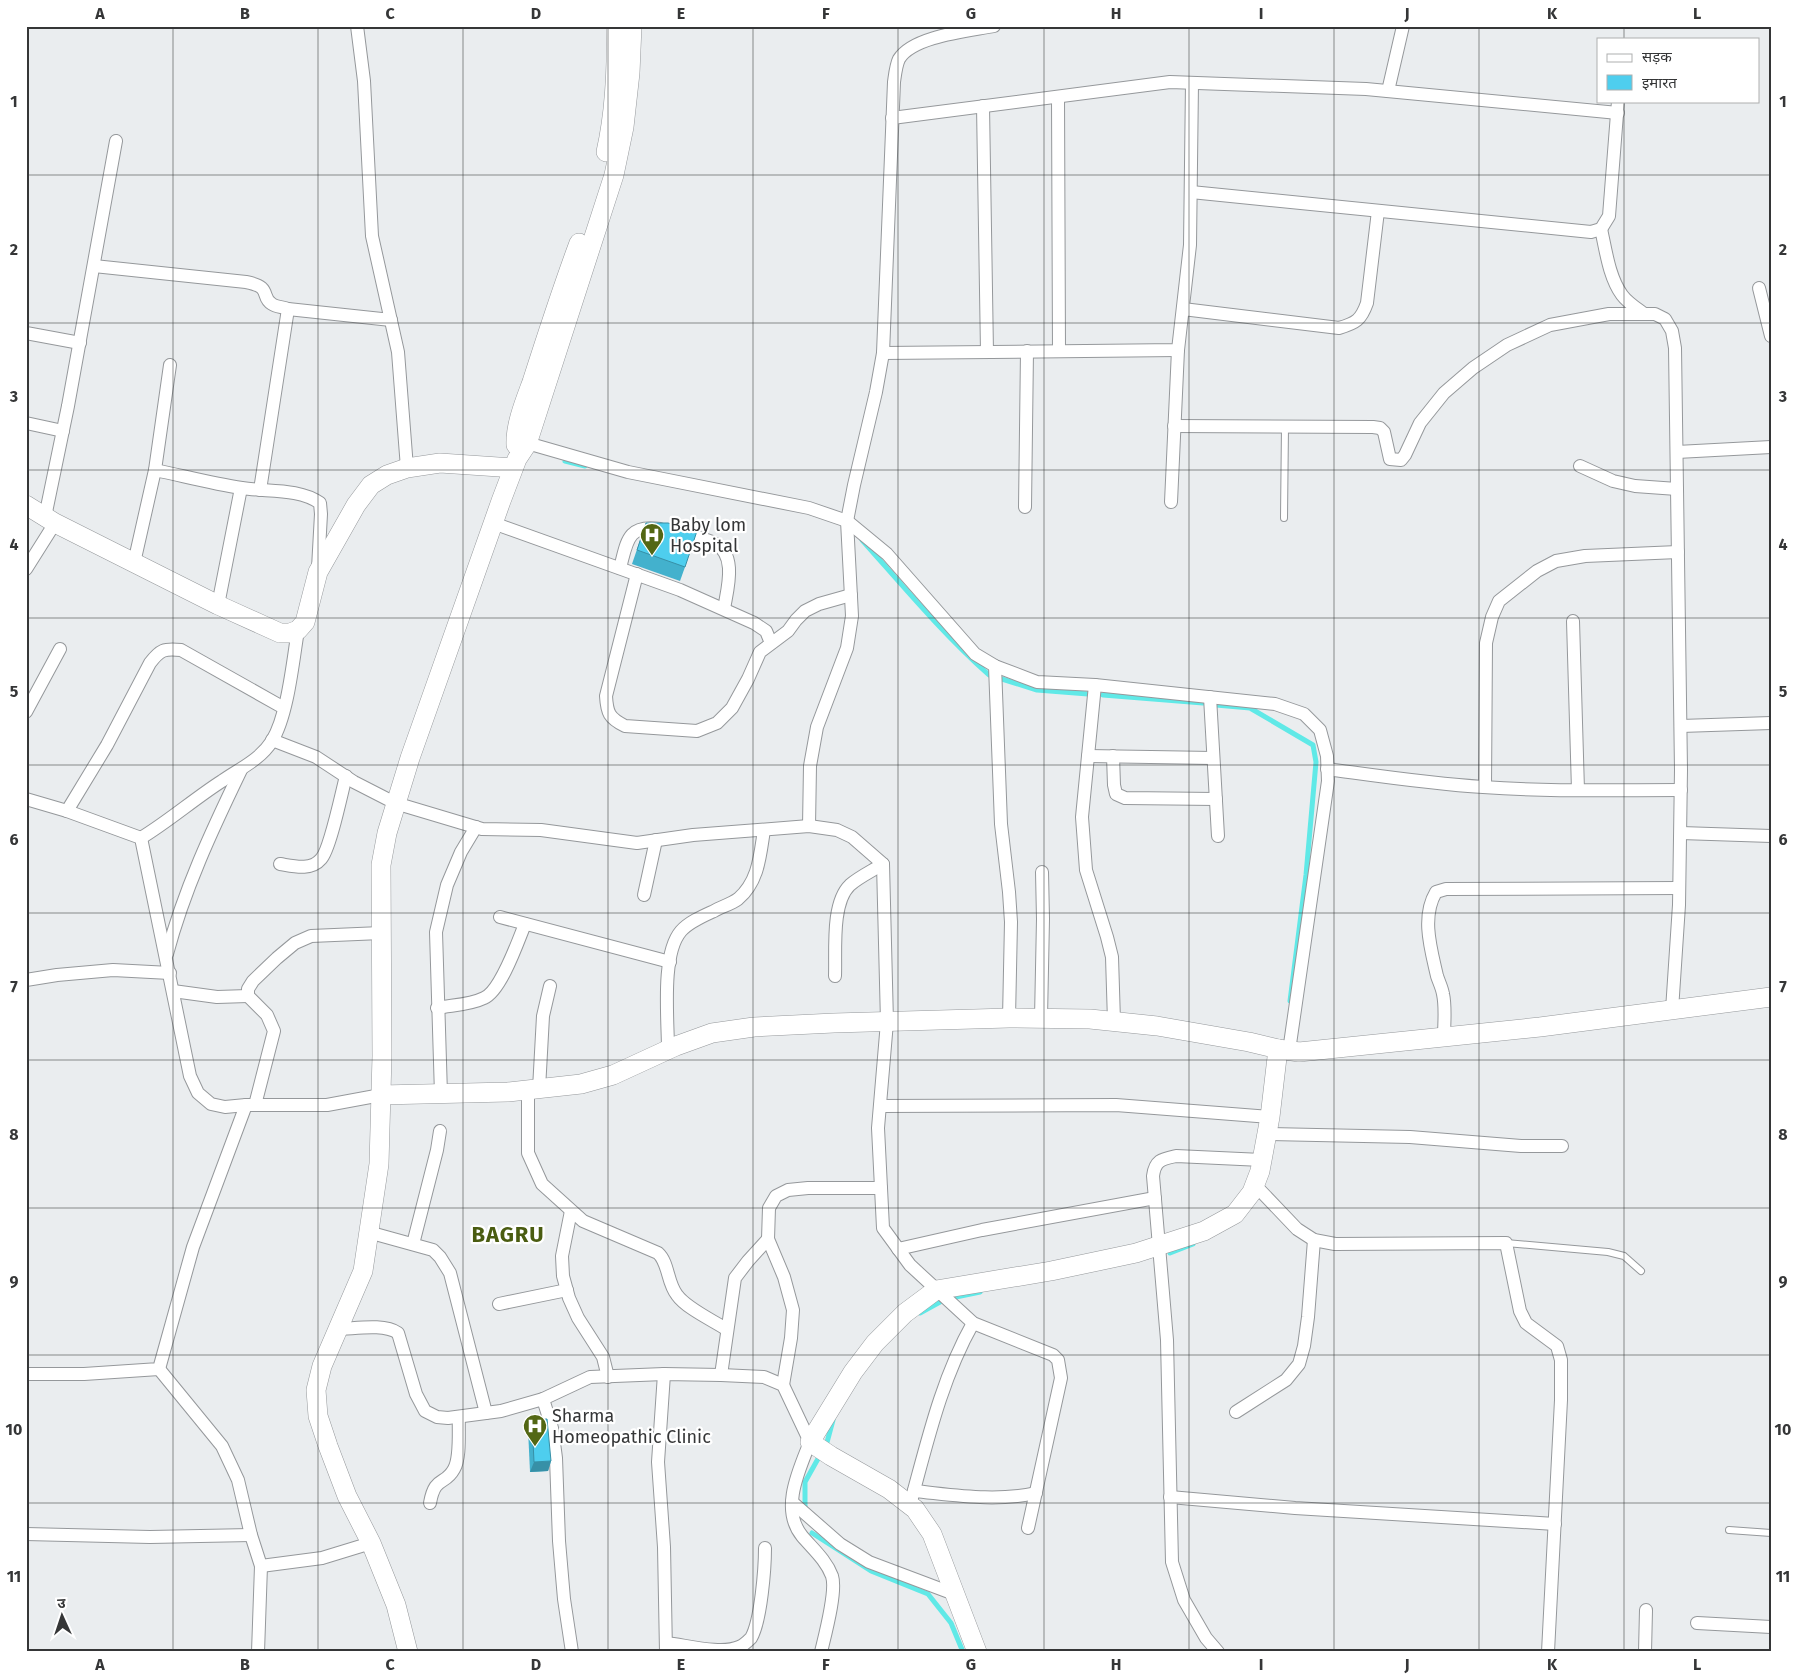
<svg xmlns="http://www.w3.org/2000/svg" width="1797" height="1678" font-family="'Fira Sans','Noto Sans Devanagari',sans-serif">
<rect width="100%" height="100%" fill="#eaedef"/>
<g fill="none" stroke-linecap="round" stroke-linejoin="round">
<g stroke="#60e9e7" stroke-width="5">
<polyline points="565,461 585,466"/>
<path d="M862,540C903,586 943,634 989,675"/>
<polyline points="1002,679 1037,690 1088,694"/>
<polyline points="1103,695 1203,703"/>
<polyline points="1216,705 1250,708 1313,745 1316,762 1306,875 1290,1001"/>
<polyline points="1170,1253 1193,1244"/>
<polyline points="956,1297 980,1292"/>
<polyline points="920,1313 940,1302"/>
<polyline points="826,1446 833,1420"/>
<polyline points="805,1506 805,1482 819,1457"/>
<polyline points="812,1533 871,1571 928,1594 951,1623 963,1652"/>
</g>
<g stroke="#95989b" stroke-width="8">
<g id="lane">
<polyline points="1284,518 1285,426"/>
<polyline points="1506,1243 1608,1252 1624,1256 1641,1271"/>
<polyline points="1729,1530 1771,1533"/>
</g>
</g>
<g stroke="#95989b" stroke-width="14">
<g id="street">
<polyline points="357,26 364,81 372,236 398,352 407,468"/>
<polyline points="1388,91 1403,26"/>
<polyline points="1058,97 1059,351"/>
<polyline points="983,106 987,352"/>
<polyline points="892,118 1170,82 1366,89 1618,113"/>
<polyline points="1191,192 1591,232 1601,229 1609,216 1618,101"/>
<path d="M1601,229C1606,251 1609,277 1622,295C1627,302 1636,308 1643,313"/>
<path d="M94,266L246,282C273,287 260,297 272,304C276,307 283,307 288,309L391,320"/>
<polyline points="1759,288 1771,336"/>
<path d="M1183,309L1339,328C1356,323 1361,320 1367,303L1378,211"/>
<polyline points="26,333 80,343"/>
<polyline points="883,353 1178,350 1190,245 1192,83"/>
<polyline points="26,423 63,431"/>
<polyline points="1174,426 1373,427 1380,428 1384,432 1390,459 1401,460 1405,455 1420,423 1444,393 1473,368 1507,345 1550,325 1609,314 1655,314 1665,319 1672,331 1675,348 1681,770 1679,905 1672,1010"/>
<polyline points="520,441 628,472 809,508 847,521 887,554 975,654 995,666 1037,682 1095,685 1275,704 1304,714 1320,730 1327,756 1328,781 1289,1051"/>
<polyline points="1677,452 1771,447"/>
<polyline points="1580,466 1613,481 1635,486 1677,489"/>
<path d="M155,470C184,476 213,484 242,488C267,492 299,488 320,503L321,514L318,568"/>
<polyline points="260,490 288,309"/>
<polyline points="1171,502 1178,350"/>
<polyline points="1025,507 1027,351"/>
<polyline points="45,517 68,406 116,141"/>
<polyline points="493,523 680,590 754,623 766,631 771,643"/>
<path d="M680,533C691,536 704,538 714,543C738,554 727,590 724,609"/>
<polyline points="134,563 155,470 170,365"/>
<path d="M620,568C627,542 627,524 660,529"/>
<polyline points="26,569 55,523"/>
<path d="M637,574L606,696C607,713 609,718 625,726L697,731L717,723L732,708L748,679L760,652L788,631L796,620L805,611L819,604L851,595"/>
<polyline points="218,605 241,488"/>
<polyline points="1573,621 1578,790"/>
<polyline points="995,666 1001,824 1009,892 1011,922 1009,1018"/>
<polyline points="1095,685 1082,817 1086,870 1107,937 1112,957 1114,1021"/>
<polyline points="1210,697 1218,836"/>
<polyline points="26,712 60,649"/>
<polyline points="1681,726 1771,723"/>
<polyline points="272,740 316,757 354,782 395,803 482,829 541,830 637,843 693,835 809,826 837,830 852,837 883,864 887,1022 878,1128 883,1228 910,1265 973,1323 1053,1355 1058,1360 1061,1378 1028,1528"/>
<polyline points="1088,756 1213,758"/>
<polyline points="1113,756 1114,785 1116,794 1125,798 1216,799"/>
<path d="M1327,769C1379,776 1431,784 1483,787C1549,792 1615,790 1681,790"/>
<polyline points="1485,787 1486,643 1492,617 1499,601 1537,571 1556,561 1585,556 1678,552"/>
<polyline points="26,799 67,811 141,838 190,1076 198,1093 211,1104 225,1107 246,1105 327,1105 381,1095"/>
<path d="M67,811L107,745L150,663C160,650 164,648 181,650L284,708"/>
<path d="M809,826L810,766L817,727L847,648L852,616L847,521L854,485L876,392L883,353L894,82C895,75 896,65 899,59C913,36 969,31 994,26"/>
<polyline points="1681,833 1771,836"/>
<path d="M141,838C169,821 194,799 222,781C239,769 260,760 272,741C288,715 293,660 298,630"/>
<path d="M280,864C293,866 311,871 321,859C330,850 342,791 346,776"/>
<polyline points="644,895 656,840"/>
<polyline points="500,917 670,962"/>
<path d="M167,954C184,890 212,830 241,770"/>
<path d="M835,976C836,951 831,903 850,885C859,877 872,871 883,864"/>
<polyline points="26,980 57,975 113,970 170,973"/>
<polyline points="173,991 217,997 248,996"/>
<path d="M437,1008C452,1005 470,1005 484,998C501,991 518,941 525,924"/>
<polyline points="1041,1018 1043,919 1042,872"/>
<path d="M1444,1037C1444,1023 1446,1008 1443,994C1442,988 1439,982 1437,976C1431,949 1421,917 1436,892L1446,889L1679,888"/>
<path d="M668,1050C668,1019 661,954 681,931C689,922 703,916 714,911C721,907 731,904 738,899C759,881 760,855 764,830"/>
<polyline points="539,1089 543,1016 550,986"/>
<path d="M528,1090V1153L542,1184L583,1221L658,1253C669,1263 667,1283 677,1295C686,1308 712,1320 726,1329"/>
<polyline points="441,1094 436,932 447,885 461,852 476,827"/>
<polyline points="255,1105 274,1031 267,1015 248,996 248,989 253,981 277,958 295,943 311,936 381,933"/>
<polyline points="880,1106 1116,1105 1270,1117"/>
<polyline points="1267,1134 1410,1137 1521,1146 1562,1146"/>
<polyline points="1255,1185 1297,1229 1314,1240 1335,1244 1506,1243 1520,1311 1526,1323 1557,1346 1561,1360 1561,1400 1548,1652"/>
<polyline points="571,1211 562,1256 563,1276 569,1298 578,1318 603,1357 608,1377"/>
<polyline points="368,1232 433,1250 440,1257 450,1273 486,1413"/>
<polyline points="413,1244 437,1150 440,1131"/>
<polyline points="898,1249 982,1230 1155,1198"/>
<polyline points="499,1304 567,1290"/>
<path d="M337,1329C354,1329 383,1323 398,1333L416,1394L425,1411L437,1417L448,1418L501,1411L543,1399L590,1377L664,1374L721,1375L764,1377L783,1385L810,1442C799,1470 780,1509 802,1536C813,1549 826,1560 832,1576C837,1591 825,1635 821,1652"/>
<polyline points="159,1369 222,1446 238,1480 251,1535 261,1566 258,1652"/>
<polyline points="26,1374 84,1374 159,1369 193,1247 246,1105"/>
<polyline points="664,1374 658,1462 664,1547 666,1652"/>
<polyline points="721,1375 735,1278 748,1261 768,1239"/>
<polyline points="783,1385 791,1338 793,1310 784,1277 768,1239 769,1208 776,1196 788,1190 808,1188 881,1188"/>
<polyline points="543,1399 552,1428 556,1458 559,1541 564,1599 572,1652"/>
<polyline points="1236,1412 1286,1380 1299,1364 1304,1346 1308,1317 1314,1240"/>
<path d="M914,1491C955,1495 995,1502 1036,1493"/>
<polyline points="1170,1497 1295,1508 1555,1524"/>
<polyline points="792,1502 840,1544 869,1562 954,1594"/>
<path d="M430,1503C435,1475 445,1486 454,1469C461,1457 458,1430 459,1417"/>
<path d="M910,1505C927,1443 941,1380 973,1323"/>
<polyline points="26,1534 150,1537 251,1535"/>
<polyline points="261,1566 322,1558 371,1543"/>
<polyline points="1697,1623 1771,1627"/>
<path d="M666,1643C686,1645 721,1655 739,1647C742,1646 748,1641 751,1638C761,1621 765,1568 765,1548"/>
<path d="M1218,1652L1206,1638L1184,1600L1172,1562L1167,1340L1153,1176C1155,1160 1162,1159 1176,1156L1262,1160"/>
<polyline points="1645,1652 1646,1610"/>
</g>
</g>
<g stroke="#95989b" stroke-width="20">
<g id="secondary">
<path d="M606,152C615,112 617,68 616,26"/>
<path d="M516,445C515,425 525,401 532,382C547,335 562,289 579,243"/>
<polyline points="26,505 55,523 218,605 280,633 290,633 298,630 305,622 318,572 356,505 371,485 387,475 407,468 440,463 513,468"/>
<polyline points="381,1095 508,1092 581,1084 613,1075 676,1046 712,1033 754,1027 834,1023 1009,1018 1090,1019 1157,1026 1249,1042 1278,1049 1299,1052 1540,1027 1771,997"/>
<polyline points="408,1652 396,1605 371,1543 347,1496 328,1446 318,1416 316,1390 322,1366 363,1271 379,1164 382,1056 381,865 387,833 410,758 501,501 517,459 527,444 614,175 624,127 630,73 632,26"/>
<polyline points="977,1652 932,1534 915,1509 889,1489 831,1456 810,1442 853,1372 875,1343 905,1313 936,1290 1051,1271 1136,1253 1204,1231 1235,1214 1252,1192 1260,1171 1270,1117 1278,1049"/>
</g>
</g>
<use href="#lane" stroke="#fff" stroke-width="6"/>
<use href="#street" stroke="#fff" stroke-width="12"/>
<use href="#secondary" stroke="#fff" stroke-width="19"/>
</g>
<g fill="#43b1cd">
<polygon points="646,523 685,567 680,581 632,564"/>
<polygon points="532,1420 551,1461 548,1471 530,1472 528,1429"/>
</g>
<polygon fill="#3790a7" points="551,1461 548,1471 530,1472 534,1462"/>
<g fill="#4eceee" stroke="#3790a7">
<polygon points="646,523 668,523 697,531 685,567 637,550"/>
<polygon points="547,1419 551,1461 534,1462 532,1420"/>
</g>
<path fill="none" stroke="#353637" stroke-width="1" stroke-opacity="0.55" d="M173,26V1652M318,26V1652M463,26V1652M608,26V1652M753,26V1652M898,26V1652M1044,26V1652M1189,26V1652M1334,26V1652M1479,26V1652M1624,26V39M1624,101V1652M26,175H1771M26,323H1771M26,470H1771M26,618H1771M26,765H1771M26,913H1771M26,1060H1771M26,1208H1771M26,1355H1771M26,1503H1771"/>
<defs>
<g id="hospital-pin" transform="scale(1.25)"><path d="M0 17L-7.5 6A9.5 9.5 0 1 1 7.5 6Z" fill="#536714" stroke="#fff"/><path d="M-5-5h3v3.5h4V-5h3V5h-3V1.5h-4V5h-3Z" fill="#fff"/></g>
</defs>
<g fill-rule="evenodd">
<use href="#hospital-pin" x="652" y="535"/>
<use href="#hospital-pin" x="535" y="1426"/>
</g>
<g text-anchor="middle" stroke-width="4.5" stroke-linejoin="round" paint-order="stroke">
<g font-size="18" fill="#353637" stroke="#fff" text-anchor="start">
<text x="670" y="531">Baby lom<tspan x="670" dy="21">Hospital</tspan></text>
<text x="552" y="1422">Sharma<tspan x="552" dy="21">Homeopathic Clinic</tspan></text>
</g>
<g font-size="22" font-weight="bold" letter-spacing="1" fill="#4a5c11" stroke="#fff">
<text x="508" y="1242">BAGRU</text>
</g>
</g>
<rect width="1797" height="1678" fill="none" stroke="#ffffff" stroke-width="55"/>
<rect x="1597" y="38" width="162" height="65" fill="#ffffff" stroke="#aeafaf"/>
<rect x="1607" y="54" width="25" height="8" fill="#ffffff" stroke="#aeafaf"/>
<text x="1642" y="62" font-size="15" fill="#353637">सड़क</text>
<rect x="1607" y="75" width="25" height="15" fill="#4eceee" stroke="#aeafaf"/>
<text x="1642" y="88" font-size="15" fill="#353637">इमारत</text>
<g transform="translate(62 1616) rotate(357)" stroke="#ffffff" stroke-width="4" paint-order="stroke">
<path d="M0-4L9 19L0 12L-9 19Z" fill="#353637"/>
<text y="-8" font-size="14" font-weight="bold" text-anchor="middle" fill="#353637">उ</text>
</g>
<rect x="28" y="28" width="1742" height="1622" fill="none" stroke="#353637" stroke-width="2"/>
<g font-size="16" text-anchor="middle" font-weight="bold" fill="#353637">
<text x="100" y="19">A</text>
<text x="245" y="19">B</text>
<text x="390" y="19">C</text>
<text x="536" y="19">D</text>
<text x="681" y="19">E</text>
<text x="826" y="19">F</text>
<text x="971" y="19">G</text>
<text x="1116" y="19">H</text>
<text x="1261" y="19">I</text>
<text x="1407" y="19">J</text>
<text x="1552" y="19">K</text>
<text x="1697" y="19">L</text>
<text x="14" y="107">1</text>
<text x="1783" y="107">1</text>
<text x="14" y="255">2</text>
<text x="1783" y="255">2</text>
<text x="14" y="402">3</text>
<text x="1783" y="402">3</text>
<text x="14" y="550">4</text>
<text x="1783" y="550">4</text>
<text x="14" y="697">5</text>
<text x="1783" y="697">5</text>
<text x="14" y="845">6</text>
<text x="1783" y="845">6</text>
<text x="14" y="992">7</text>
<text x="1783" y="992">7</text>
<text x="14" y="1140">8</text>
<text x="1783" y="1140">8</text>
<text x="14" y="1287">9</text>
<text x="1783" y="1287">9</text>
<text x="14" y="1435">10</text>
<text x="1783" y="1435">10</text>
<text x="14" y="1582">11</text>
<text x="1783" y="1582">11</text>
<text x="100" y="1670">A</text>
<text x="245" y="1670">B</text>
<text x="390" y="1670">C</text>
<text x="536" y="1670">D</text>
<text x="681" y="1670">E</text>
<text x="826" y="1670">F</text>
<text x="971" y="1670">G</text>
<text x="1116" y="1670">H</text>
<text x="1261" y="1670">I</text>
<text x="1407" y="1670">J</text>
<text x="1552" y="1670">K</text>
<text x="1697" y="1670">L</text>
</g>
</svg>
